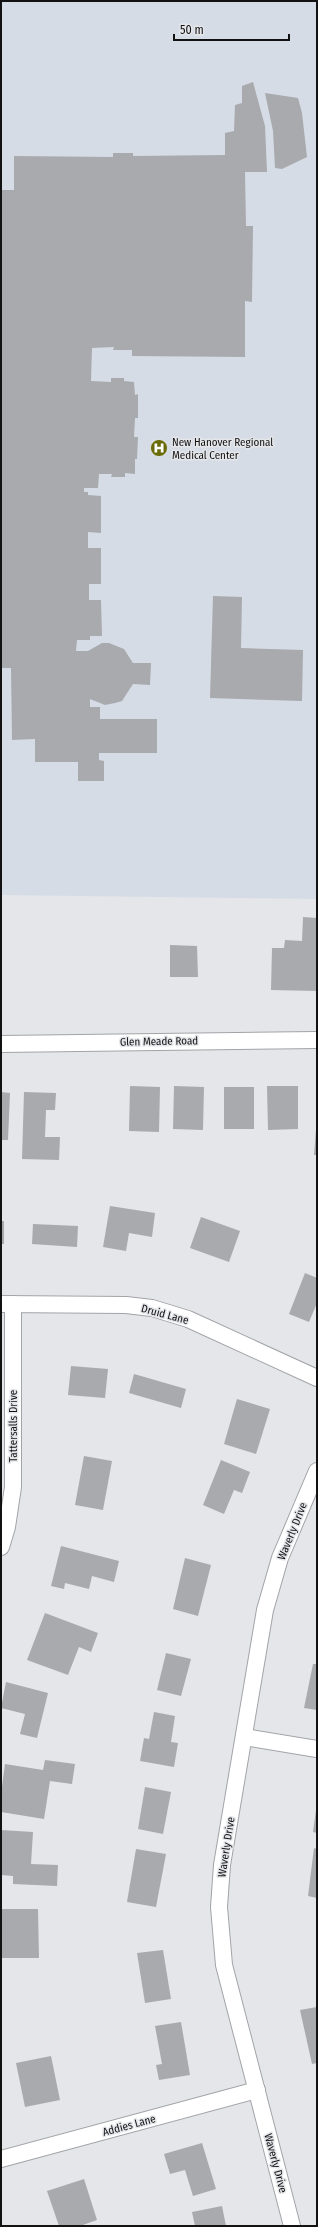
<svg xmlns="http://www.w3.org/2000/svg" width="318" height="2227" font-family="'Fira Sans Condensed',sans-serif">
<rect width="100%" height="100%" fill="#e4e6e9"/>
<polygon fill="#d6dce6" points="1,1 317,1 317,899 1,895"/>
<g fill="#a8aaad">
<polygon points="253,82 265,126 267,172 245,172 246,226 253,226 252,302 245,301 245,357 132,356 132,350 113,350 114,347 92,348 91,381 111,382 111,378 124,378 124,381 134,382 135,395 138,394 138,418 135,418 134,437 138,437 137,459 135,459 135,474 125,473 125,477 111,477 112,474 99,474 98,488 84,488 84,492 88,492 88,495 101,496 101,533 88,532 88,548 101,548 101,584 89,584 89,600 101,600 102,636 90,636 90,640 77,640 76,651 88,651 102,643 109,643 124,649 133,663 151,663 150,685 133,684 122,701 115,703 105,705 90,699 90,707 100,707 100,719 157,719 157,753 99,753 99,760 104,761 104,781 78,781 78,762 35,762 35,739 12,740 11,668 1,668 1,190 14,190 14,156 113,157 113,153 133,153 133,156 225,155 225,133 234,131 235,105 242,103 242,86"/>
<polygon points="265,93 298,98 302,113 307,157 282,169 275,168 273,131"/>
<polygon points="213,596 242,597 241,648 303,650 302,701 210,698"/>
<polygon points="303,917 317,918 317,991 271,990 272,948 284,948 285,940 302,941"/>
<polygon points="170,945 197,946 198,977 170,977"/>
<polygon points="130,1086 160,1087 159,1132 129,1131"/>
<polygon points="174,1086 204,1087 203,1130 173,1129"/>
<polygon points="267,1086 298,1086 298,1129 268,1130"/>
<rect x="224" y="1087" width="30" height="42"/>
<polygon points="1,1092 10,1093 8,1140 1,1140"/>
<polygon points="24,1092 56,1093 55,1110 46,1110 45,1137 60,1137 59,1160 22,1159"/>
<polygon points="316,1129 317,1129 317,1155 314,1155"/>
<polygon points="110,1206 155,1213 152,1237 129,1233 126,1251 103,1247"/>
<polygon points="201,1217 240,1231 229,1262 190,1248"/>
<rect x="1" y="1221" width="3" height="23"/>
<polygon points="33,1224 78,1226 77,1247 32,1244"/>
<polygon points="305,1273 317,1278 317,1303 309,1322 289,1314"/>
<polygon points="71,1366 108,1369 105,1398 68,1395"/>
<polygon points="134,1374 186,1389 181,1408 129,1393"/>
<polygon points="237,1399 270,1409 256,1454 224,1444"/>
<polygon points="84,1456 112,1461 103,1510 75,1505"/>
<polygon points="221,1460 250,1472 242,1493 234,1490 224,1514 203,1505"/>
<polygon points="61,1546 119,1561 114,1582 92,1576 89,1589 65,1583 64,1589 51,1586"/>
<polygon points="185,1558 211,1565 198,1616 173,1609"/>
<polygon points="45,1613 98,1633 91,1652 79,1647 68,1675 27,1660"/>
<polygon points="166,1653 191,1659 181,1696 157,1690"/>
<polygon points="313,1664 317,1664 317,1710 304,1708"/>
<polygon points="6,1682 48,1693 37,1738 20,1734 25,1714 1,1708"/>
<polygon points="154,1712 175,1716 171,1742 178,1743 174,1767 140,1761 144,1738 149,1739"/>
<polygon points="45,1760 75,1764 72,1784 50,1781 44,1819 1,1812 1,1794 5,1764 43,1770"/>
<polygon points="145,1787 171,1792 163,1834 138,1829"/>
<polygon points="316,1810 317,1810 317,1833 313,1832"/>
<polygon points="1,1830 33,1832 31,1864 58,1865 57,1886 13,1884 13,1876 1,1875"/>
<polygon points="314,1848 317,1849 317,1898 308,1896"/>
<polygon points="136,1849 166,1854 156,1907 127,1902"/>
<polygon points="2,1909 38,1909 39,1958 1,1958"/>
<polygon points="163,1950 171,1999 145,2003 137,1953"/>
<polygon points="317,2007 317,2063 312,2064 300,2010"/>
<polygon points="181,2022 190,2075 159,2080 156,2065 162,2064 155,2026"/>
<polygon points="51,2056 60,2100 25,2107 16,2063"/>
<polygon points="202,2143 216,2189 193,2196 185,2170 170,2174 164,2154"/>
<polygon points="84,2179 97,2220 80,2226 59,2226 47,2191"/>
<polygon points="222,2206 226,2226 195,2226 192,2212"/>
</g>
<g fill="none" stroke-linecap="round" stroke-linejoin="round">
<g stroke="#a2a4a8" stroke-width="18">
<g id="minor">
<polyline points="1,1044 317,1040"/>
<polyline points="1,1304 126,1305 152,1308 188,1319 317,1378"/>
<polyline points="1,1547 7,1527 13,1487 13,1304"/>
<polyline points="244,1737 317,1749"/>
<polyline points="1,2159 257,2090"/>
<polyline points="292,2226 224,1965 219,1907 222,1865 265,1610 280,1558 317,1471"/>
</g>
</g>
<use href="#minor" stroke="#fff" stroke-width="16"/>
</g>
<defs>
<g id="hospital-disc" transform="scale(0.9)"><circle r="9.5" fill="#696a08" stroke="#e4e6e9"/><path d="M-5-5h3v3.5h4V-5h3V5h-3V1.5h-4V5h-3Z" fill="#fff"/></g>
</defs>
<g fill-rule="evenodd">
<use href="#hospital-disc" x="159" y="448"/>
</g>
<g text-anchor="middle" stroke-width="3" stroke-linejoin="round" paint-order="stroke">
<g font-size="11" fill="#121213" stroke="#e4e6e9" text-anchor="start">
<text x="172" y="446">New Hanover Regional<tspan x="172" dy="13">Medical Center</tspan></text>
</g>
<g font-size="11" fill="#121213" stroke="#e4e6e9">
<text transform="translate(159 1041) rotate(-1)" y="4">Glen Meade Road</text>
<text transform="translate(165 1314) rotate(15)" y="4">Druid Lane</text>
<text transform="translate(13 1426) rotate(-90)" y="4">Tattersalls Drive</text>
<text transform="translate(292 1531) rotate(-68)" y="4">Waverly Drive</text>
<text transform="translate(226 1847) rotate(-81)" y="4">Waverly Drive</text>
<text transform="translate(129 2125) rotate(-15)" y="4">Addies Lane</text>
<text transform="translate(276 2163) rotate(75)" y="4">Waverly Drive</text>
</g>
</g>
<rect width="318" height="2227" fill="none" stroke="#121213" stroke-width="4"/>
<path d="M174 34v6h115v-6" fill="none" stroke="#121213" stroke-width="2"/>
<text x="180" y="34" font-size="12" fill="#121213" stroke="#e4e6e9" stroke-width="3" paint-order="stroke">50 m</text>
</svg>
